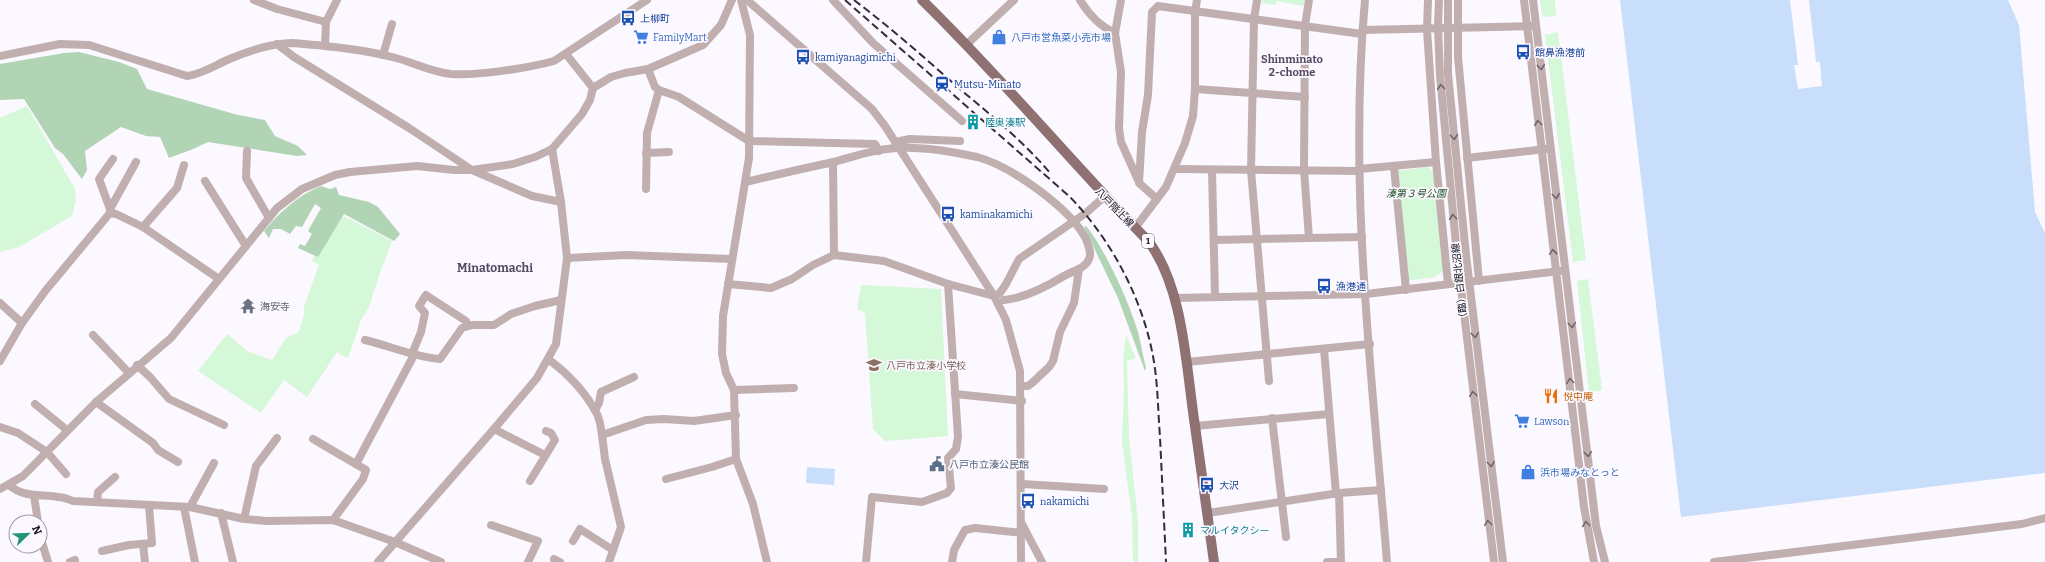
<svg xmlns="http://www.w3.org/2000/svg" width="2045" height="562" font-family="Bitter,'Noto Sans JP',serif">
<rect width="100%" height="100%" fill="#fbf8ff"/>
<g fill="#d4f8d8">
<polygon points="1262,0 1305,0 1304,6 1277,1 1276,5 1261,3"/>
<polygon points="1540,0 1555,0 1556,16 1544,17 1542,15"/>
<polygon points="1558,32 1586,260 1573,262 1545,35"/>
<polygon points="27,106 75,189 76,200 72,216 19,247 0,252 0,118"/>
<polygon points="1429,167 1433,173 1443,271 1435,277 1406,281 1396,171"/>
<polygon points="344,216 392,241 379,276 369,307 361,320 348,358 337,352 307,397 284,380 261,413 198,371 227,334 247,351 272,360 286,338 299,332 304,315 304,307 319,265 312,261 315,253"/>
<polygon points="1588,279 1602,390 1589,393 1577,281"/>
<polygon points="861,285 941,289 948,436 885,441 873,429 865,313 857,309"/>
<polygon points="1126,335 1136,358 1127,361 1129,437 1138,522 1138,562 1133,562 1132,517 1122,442 1124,387 1123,359"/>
</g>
<g fill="#b1d4b4">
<polygon points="79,52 119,62 137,69 147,89 238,115 265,120 275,136 298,146 307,155 297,156 208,142 193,149 169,158 160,137 146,136 121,127 85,151 87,170 82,179 63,154 55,148 24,99 0,100 0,64 64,53"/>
<path d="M321,186L330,189L336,187L339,195L369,202L378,207L400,234L394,241L344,214L318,257L298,248L300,244L305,246L312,234L308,231L321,208L315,204L302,227L296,226L290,234L281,229H273L269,238L264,231C280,212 297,196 321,186Z"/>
<path d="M1086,226C1104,247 1130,304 1138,332C1141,344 1143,356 1146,368L1145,371L1118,298L1084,227Z"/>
</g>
<g fill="#c8defa">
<polygon points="1620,0 1790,0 1798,65 1794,65 1798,89 1822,86 1820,62 1816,62 1809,0 2008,0 2019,25 2035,212 2045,233 2045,473 1681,517"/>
<polygon points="807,467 835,469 834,485 806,483"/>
</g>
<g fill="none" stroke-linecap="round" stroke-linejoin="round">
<g stroke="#c1afb0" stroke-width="8">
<polyline points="254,0 277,9 326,22"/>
<polyline points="741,0 750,35 749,158 723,316 722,354 726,373 734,390 736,459 753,504 767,562"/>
<polyline points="747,0 872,109 885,126 994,296 1006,320 1020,371 1021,562"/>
<polyline points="833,0 873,43 962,121"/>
<path d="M1080,0C1089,15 1099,26 1115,33"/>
<polyline points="1121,0 1115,33 1121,72 1119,128 1121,142 1139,182"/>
<polyline points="1257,0 1254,19 1251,170 1269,381"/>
<polyline points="1309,0 1305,26 1304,170 1309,238"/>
<path d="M1365,0C1348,187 1372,375 1387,562"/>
<polyline points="1428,0 1427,30 1436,162 1448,284"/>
<polyline points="1458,0 1458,57 1479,281"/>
<polyline points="1524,0 1584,507 1594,562"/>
<polyline points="1533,0 1596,526 1605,562"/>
<polyline points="1363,30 1532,26"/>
<polyline points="277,44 294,57 409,128 472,170 532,196 561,202"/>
<polyline points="966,45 1014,0"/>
<polyline points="325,46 326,22 337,0"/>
<polyline points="383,55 392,24"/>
<path d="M0,56L60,44L89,45L187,76C202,74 214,66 227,60C248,51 271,43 293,43C327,46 363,49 396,58C415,63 431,72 451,74C477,76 528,68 554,61L647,0"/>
<polyline points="648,69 655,87 659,90 679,97 749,141 875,144 879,151"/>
<polyline points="593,88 611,77 625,73 648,69 703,45 721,25 732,0"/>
<polyline points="1195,89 1305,97"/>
<polyline points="895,142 910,139 960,141"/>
<polyline points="247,151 246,178 269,218"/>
<polyline points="646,153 669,152"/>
<polyline points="1467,158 1546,149"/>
<polyline points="833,162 834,255"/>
<polyline points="1394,167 1406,290"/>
<polyline points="1175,169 1359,171"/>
<polyline points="1359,169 1436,162"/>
<polyline points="1212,170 1215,296"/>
<polyline points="205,181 246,246"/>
<path d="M746,182C775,175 805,168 834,162C852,157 869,151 887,149C916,145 949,151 977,157C1011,166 1070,208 1086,239C1088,245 1092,253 1089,259C1085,269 1072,271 1064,276C1046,287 1025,298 1004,300"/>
<polyline points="646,189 647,133 659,90"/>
<polyline points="1157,199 1139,183 1142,132 1148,95 1152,12 1158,6 1362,34"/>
<polyline points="110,209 99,179 113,159"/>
<polyline points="110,213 110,209 136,162"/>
<polyline points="143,227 177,188 184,165"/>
<polyline points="1135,228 1166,187 1185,143 1193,116 1195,89 1195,12 1197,0"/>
<polyline points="1214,240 1362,237"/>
<polyline points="1457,255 1494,562"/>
<polyline points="1466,255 1503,562"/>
<polyline points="567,258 626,255 732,259"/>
<polyline points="728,284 771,288 792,279 813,265 834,255 884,261 948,284 994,296 1000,293 1006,284 1019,259 1086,213 1105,196"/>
<polyline points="1174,298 1366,294 1560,271"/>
<polyline points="0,303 22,323"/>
<polyline points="93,335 129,373"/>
<path d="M365,340C390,346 415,357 440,359L462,328L472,325H494L511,314L535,306L561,300"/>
<polyline points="1324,349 1336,494"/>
<polyline points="412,354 421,332 425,313 419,306 426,295 466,321 467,326"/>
<path d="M548,359C567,373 586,393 597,414C600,420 601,428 602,435"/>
<polyline points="0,361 22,323 46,290 110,213 116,214 143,227 219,279"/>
<polyline points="1187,362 1370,344"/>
<polyline points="137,365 150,377 169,399 224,425"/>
<polyline points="1021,386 1028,386 1032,383 1049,367 1053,361 1060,332 1074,303 1079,269"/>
<polyline points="734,390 794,388"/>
<polyline points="955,394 1022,401"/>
<polyline points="96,402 153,443 158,450 178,462"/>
<polyline points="35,404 67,430"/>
<polyline points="595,410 599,403 601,392 634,377"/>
<polyline points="1272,418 1286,537"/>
<polyline points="1195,426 1329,414"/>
<polyline points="0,427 18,433 47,452 66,474"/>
<polyline points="494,429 545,455"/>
<polyline points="313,439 366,470 363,479 333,520"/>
<polyline points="356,464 414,355"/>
<polyline points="666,479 712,467 736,459"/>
<polyline points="530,481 555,440 551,433 546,431"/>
<polyline points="1022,484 1104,489"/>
<path d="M9,485C24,498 40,494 58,497C63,497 68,499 73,501L190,507L244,519L267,521L333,520L395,542L441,562"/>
<polyline points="0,489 23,476 96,402 171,338 277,208 302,189 335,175 350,172 417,166 454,170 472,170 513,164 535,157 552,149 582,114 590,100 593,88 566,54"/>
<polyline points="34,496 38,522"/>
<polyline points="97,502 98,492 115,477"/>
<polyline points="184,507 195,562"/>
<polyline points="190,507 214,463"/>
<polyline points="221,513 233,562"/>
<polyline points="1208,513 1339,493 1381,490"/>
<polyline points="244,519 256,466 277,438"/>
<polyline points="1022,524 1042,562"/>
<polyline points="491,525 538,541 528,562"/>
<polyline points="40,536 48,562"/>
<polyline points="573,541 580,529 613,550"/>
<polyline points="143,544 145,562"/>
<polyline points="102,551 129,545 152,543 149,506"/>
<polyline points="554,559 560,562"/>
<polyline points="70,562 75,560"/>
<polyline points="378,562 494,429 537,378 556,344 567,258 561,202 552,149"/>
<polyline points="609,562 621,527 605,459 602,435 646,420 664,419 694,421 736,415"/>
<polyline points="866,562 872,497 922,502 947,493 951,488 948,458 956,449 958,437 948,284"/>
<polyline points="952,562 954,550 965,530 975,528 1022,533"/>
<polyline points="1327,562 1341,562 1339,493"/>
<polyline points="1714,562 2022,524 2045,518"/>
</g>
<path stroke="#8f7172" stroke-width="10" d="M922,0C1001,77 1072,163 1149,242C1184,289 1186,368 1195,426C1201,471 1208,517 1214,562"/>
<g stroke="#322d37" stroke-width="2" stroke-dasharray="8 4" stroke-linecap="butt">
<path d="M845,0L1069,196C1112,240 1144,301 1154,362C1158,387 1158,412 1160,437C1162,479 1164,520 1166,562"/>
<path d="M854,0C891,28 926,59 961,90C992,116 1024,142 1050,173"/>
</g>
<g stroke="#c1afb0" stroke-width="8">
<polyline points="1439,0 1438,26 1440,76 1457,255"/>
<polyline points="1448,0 1448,74 1466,255"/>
</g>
</g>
<defs><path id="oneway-chevron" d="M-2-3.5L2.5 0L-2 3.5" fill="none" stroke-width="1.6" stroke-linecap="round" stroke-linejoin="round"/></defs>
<g stroke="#71656a">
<use href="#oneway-chevron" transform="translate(1541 67) rotate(83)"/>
<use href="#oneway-chevron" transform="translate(1441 87) rotate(-95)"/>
<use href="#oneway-chevron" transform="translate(1538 123) rotate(-97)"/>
<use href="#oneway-chevron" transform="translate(1454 137) rotate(85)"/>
<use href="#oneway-chevron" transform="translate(1556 196) rotate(83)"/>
<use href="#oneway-chevron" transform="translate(1453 217) rotate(-95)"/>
<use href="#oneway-chevron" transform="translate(1553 252) rotate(-96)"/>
<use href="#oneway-chevron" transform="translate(1572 325) rotate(83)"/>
<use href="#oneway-chevron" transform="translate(1475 335) rotate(83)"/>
<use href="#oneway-chevron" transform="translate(1570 381) rotate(-98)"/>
<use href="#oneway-chevron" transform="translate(1473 394) rotate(-97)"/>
<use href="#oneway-chevron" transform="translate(1588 454) rotate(83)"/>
<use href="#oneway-chevron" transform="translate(1491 464) rotate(83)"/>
<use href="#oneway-chevron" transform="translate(1488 523) rotate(-97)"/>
<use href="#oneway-chevron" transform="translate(1586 524) rotate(-98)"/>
</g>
<defs>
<g id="bus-bare" transform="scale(1.2)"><path d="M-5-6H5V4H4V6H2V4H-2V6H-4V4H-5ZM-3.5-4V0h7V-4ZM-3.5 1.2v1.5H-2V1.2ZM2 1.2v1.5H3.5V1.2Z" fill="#1a4fb4" stroke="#fbf8ff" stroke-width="2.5" paint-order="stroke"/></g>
<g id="supermarket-bare" transform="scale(1.2)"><path d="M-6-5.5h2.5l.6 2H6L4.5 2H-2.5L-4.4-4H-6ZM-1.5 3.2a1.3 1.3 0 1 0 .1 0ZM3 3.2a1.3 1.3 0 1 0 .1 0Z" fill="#3f7fe0" stroke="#fbf8ff" stroke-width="2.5" paint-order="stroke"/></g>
<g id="shop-bare" transform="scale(1.2)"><path d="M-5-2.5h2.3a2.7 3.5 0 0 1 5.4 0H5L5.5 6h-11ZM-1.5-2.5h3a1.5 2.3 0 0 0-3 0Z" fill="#3f7fe0" stroke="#fbf8ff" stroke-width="2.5" paint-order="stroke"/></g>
<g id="station-bare" transform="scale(1.2)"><path d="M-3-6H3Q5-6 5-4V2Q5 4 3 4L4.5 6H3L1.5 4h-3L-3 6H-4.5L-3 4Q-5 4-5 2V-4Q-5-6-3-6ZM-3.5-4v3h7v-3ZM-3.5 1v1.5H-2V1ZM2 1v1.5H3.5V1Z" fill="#1a4fb4" stroke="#fbf8ff" stroke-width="2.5" paint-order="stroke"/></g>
<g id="building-bare" transform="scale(1.2)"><path d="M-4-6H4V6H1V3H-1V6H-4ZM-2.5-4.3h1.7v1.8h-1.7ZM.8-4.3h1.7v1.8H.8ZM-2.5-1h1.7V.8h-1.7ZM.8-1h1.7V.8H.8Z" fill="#0f9aa8" stroke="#fbf8ff" stroke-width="2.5" paint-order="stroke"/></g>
<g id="temple-bare" transform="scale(1.2)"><path d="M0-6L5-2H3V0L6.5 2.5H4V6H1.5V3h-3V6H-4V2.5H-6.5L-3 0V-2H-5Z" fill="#6b7280" stroke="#fbf8ff" stroke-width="2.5" paint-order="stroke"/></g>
<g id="school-bare" transform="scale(1.2)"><path d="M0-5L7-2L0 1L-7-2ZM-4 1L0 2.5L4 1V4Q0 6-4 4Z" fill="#8d6e63" stroke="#fbf8ff" stroke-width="2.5" paint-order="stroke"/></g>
<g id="restaurant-bare" transform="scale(1.2)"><path d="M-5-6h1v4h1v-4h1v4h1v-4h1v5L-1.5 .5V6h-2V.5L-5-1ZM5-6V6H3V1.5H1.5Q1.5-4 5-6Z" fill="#e8710a" stroke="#fbf8ff" stroke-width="2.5" paint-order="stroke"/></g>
<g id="civic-bare" transform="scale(1.2)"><path d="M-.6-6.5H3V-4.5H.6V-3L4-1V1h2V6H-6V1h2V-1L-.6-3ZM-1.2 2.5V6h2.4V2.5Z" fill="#5c6f8a" stroke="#fbf8ff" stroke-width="2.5" paint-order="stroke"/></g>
</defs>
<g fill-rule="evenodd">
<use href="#bus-bare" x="628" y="18"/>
<use href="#supermarket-bare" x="641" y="37"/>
<use href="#shop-bare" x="999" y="37"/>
<use href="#bus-bare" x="1523" y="52"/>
<use href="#bus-bare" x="803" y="57"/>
<use href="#station-bare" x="942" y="84"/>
<use href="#building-bare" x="973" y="122"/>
<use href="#bus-bare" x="948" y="214"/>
<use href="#bus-bare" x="1324" y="286"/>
<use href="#temple-bare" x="248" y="306"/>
<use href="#school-bare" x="874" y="365"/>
<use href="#restaurant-bare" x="1551" y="396"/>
<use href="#supermarket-bare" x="1522" y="421"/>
<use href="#civic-bare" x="937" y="464"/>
<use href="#shop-bare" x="1528" y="472"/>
<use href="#bus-bare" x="1207" y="485"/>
<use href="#bus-bare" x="1028" y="501"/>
<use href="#building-bare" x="1188" y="530"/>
</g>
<g text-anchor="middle" stroke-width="3.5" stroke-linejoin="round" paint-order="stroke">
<rect fill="#fbf8ff" stroke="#56525b" stroke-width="1" x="1142" y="234" width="12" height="14" rx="3"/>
<g font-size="9" font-weight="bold" fill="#100b15">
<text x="1148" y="244">1</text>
</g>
<g font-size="10" fill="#164399" stroke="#fbf8ff" text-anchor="start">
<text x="640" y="22">上柳町</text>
<text x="1535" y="56">館鼻漁港前</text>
<text x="815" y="61">kamiyanagimichi</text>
<text x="954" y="88">Mutsu-Minato</text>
<text x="960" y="218">kaminakamichi</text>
<text x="1336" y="290">漁港通</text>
<text x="1219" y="489">大沢</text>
<text x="1040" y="505">nakamichi</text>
</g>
<g font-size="10" fill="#366cbe" stroke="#fbf8ff" text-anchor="start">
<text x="653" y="41">FamilyMart</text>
<text x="1011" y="41">八戸市営魚菜小売市場</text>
<text x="1534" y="425">Lawson</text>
<text x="1540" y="476">浜市場みなとっと</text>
</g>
<g font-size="10" fill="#0d838f" stroke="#fbf8ff" text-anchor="start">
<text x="985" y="126">陸奥湊駅</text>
<text x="1200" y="534">マルイタクシー</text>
</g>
<g font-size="10" font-style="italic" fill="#24562d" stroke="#fbf8ff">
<text x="1416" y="197">湊第３号公園</text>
</g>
<g font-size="10" fill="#100b15" stroke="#fbf8ff">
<text transform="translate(1115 207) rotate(46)" y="4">八戸階上線</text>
<text transform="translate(1459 283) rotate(-96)" y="4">（臨）白銀北沼線</text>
</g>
<g font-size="10" fill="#5b616d" stroke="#fbf8ff" text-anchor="start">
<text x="260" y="310">海安寺</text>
</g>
<g font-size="10" fill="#785e54" stroke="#fbf8ff" text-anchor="start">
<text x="886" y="369">八戸市立湊小学校</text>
</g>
<g font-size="10" fill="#c56008" stroke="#fbf8ff" text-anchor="start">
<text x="1563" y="400">悦中庵</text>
</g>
<g font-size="10" fill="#4e5e75" stroke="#fbf8ff" text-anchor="start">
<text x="949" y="468">八戸市立湊公民館</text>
</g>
<g font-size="11" font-weight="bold" fill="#554862" stroke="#fbf8ff">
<text x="1292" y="63">Shinminato<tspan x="1292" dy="13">2-chome</tspan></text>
</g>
<g font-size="12" font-weight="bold" fill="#554862" stroke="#fbf8ff">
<text x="495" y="272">Minatomachi</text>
</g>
</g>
<g transform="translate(28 534) rotate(67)"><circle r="19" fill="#fbf8ff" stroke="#9d99a1"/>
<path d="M0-3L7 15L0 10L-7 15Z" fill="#229578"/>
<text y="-6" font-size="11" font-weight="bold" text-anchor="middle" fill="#100b15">N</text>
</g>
</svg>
